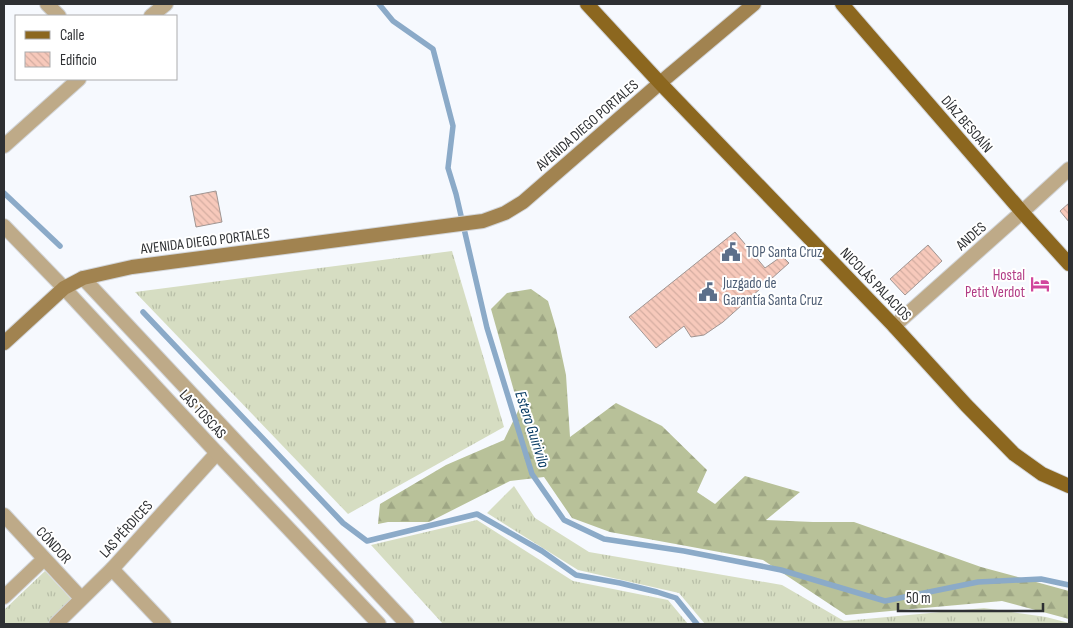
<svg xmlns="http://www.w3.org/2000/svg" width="1073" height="628" font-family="'Sofia Sans Condensed',sans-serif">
<defs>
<pattern id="grass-tufts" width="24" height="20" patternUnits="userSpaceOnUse" patternTransform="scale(1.25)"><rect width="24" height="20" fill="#d6ddc2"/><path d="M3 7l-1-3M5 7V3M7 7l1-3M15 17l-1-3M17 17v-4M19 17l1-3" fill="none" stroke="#b8bea7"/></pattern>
<pattern id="forest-firs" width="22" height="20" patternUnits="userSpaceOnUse" patternTransform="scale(1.25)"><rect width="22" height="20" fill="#b8c199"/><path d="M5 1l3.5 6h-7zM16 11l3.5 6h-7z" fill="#9ea684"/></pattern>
<pattern id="building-back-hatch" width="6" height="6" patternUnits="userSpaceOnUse" patternTransform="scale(1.25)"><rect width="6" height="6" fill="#f7c9bb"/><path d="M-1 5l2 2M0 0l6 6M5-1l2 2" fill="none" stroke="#d4ada1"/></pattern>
</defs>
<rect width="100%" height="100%" fill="#f6f9fe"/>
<g fill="url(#grass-tufts)">
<polygon points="452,251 504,427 348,514 135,292"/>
<polygon points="514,486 535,518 589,552 782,585 844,621 984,608 1046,617 1069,623 1069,624 705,624 679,593 578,570 487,513"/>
<polygon points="477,520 573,581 668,600 688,624 443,624 371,545"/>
<polygon points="45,571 73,601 48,624 4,624 4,610"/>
</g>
<polygon fill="url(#forest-firs)" points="531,289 548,301 556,328 566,375 570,437 616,403 662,426 707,470 697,492 715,504 745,476 800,492 766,520 813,522 854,522 981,567 1069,591 1069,619 1002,601 846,615 763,560 610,532 572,518 544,477 510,481 429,522 388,522 378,524 380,504 446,465 504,440 519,409 491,309 507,293"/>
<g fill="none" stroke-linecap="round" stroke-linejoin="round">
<g stroke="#8baac8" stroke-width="5.5">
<polyline points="379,4 393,21 433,49 453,126 448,168 456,194 487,328 532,474 564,520 604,539 684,551 781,570 885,601 978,582 1041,579 1069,585"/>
<polyline points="4,193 60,246"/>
<polyline points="143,312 343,523 367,541 477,514 542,551 576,575 620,583 657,592 676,598 697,624"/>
</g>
</g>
<g fill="url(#building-back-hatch)" stroke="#a09693">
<polygon points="216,191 222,222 196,227 190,196"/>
<polygon points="1069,203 1069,222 1060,211"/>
<polygon points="735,232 765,268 782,256 789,263 723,322 704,335 691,337 684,326 656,348 629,317"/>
<polygon points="928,245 942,261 905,295 890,279"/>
</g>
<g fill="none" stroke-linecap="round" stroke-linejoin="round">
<g stroke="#d2d5d9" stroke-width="16">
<g id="minor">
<polyline points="47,4 59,16"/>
<polyline points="151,16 166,4"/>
<polyline points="4,146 79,79"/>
<polyline points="894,326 1022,212 1069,169"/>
<polyline points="4,515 81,598"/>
<polyline points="112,569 164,624"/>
<polyline points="4,597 44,559"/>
<polyline points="56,624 112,569 217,453"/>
</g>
</g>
<g stroke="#d2d5d9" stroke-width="16">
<g id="tertiary">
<polyline points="4,226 64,288 217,453 379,624"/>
<polyline points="83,278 407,624"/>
</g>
</g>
<g stroke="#d2d5d9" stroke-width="16">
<polyline id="secondary" points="4,343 64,288 83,278 132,267 483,221 505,213 523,202 660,83 754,4"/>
</g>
<g stroke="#d2d5d9" stroke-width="16">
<g id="primary">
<polyline points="587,4 660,83 894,326 966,405 1014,454 1042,474 1069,486"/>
<polyline points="842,4 1022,212 1069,264"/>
</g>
</g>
<use href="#minor" stroke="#beaa88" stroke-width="14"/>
<use href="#tertiary" stroke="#beaa88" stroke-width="14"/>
<use href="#secondary" stroke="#a18350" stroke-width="14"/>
<use href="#primary" stroke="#8c671f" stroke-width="14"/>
</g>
<defs>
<g id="civic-bare" transform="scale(1.5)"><path d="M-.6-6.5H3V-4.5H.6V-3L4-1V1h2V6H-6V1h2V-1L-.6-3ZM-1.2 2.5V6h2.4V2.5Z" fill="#5c6f8a" stroke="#fff" stroke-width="2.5" paint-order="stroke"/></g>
<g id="hotel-bare" transform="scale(1.5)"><path d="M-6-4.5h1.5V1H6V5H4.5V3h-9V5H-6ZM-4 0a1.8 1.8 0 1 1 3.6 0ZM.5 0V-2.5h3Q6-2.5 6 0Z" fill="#d1479c" stroke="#fff" stroke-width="2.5" paint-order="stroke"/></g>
</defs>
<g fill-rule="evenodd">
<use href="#civic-bare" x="731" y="252"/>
<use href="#hotel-bare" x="1040" y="284"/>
<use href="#civic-bare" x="708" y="292"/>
</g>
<g text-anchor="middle" stroke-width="4" stroke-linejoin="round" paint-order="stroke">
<g font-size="15" fill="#2e3033" stroke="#fff">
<text transform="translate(967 124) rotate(49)" y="5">DÍAZ BESOAÍN</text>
<text transform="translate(587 125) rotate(-41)" y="5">AVENIDA DIEGO PORTALES</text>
<text transform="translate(971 236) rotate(-41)" y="5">ANDES</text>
<text transform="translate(205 241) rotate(-7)" y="5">AVENIDA DIEGO PORTALES</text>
<text transform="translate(876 284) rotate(46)" y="5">NICOLÁS PALACIOS</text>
<text transform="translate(203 414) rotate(47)" y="5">LAS TOSCAS</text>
<text transform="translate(126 529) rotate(-48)" y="5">LAS PÉRDICES</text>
<text transform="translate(54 545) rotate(47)" y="5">CÓNDOR</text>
</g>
<g font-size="15" fill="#4e5e75" stroke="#fff" text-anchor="start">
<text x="746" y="257">TOP Santa Cruz</text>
<text x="723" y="288">Juzgado de<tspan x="723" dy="17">Garantía Santa Cruz</tspan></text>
</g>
<g font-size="15" fill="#b23c85" stroke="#fff" text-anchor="end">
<text x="1025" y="280">Hostal<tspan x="1025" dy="17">Petit Verdot</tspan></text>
</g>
<g font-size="16" font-style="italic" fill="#0a3d65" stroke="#fff">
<text transform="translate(533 429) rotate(72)" y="6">Estero Guirivilo</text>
</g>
</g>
<rect width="1073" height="628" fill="none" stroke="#2e3033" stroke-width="10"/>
<rect x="15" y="15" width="162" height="65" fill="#ffffff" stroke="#abacad"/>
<rect x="25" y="31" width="25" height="8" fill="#8c671f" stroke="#abacad"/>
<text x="60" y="40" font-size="15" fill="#2e3033">Calle</text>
<rect x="25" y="52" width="25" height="15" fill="url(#building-back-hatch)" stroke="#abacad"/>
<text x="60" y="65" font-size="15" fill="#2e3033">Edificio</text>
<path d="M898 603v8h145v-8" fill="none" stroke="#2e3033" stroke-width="2.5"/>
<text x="906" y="603" font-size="15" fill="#2e3033" stroke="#ffffff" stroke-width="4" paint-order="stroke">50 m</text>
</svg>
